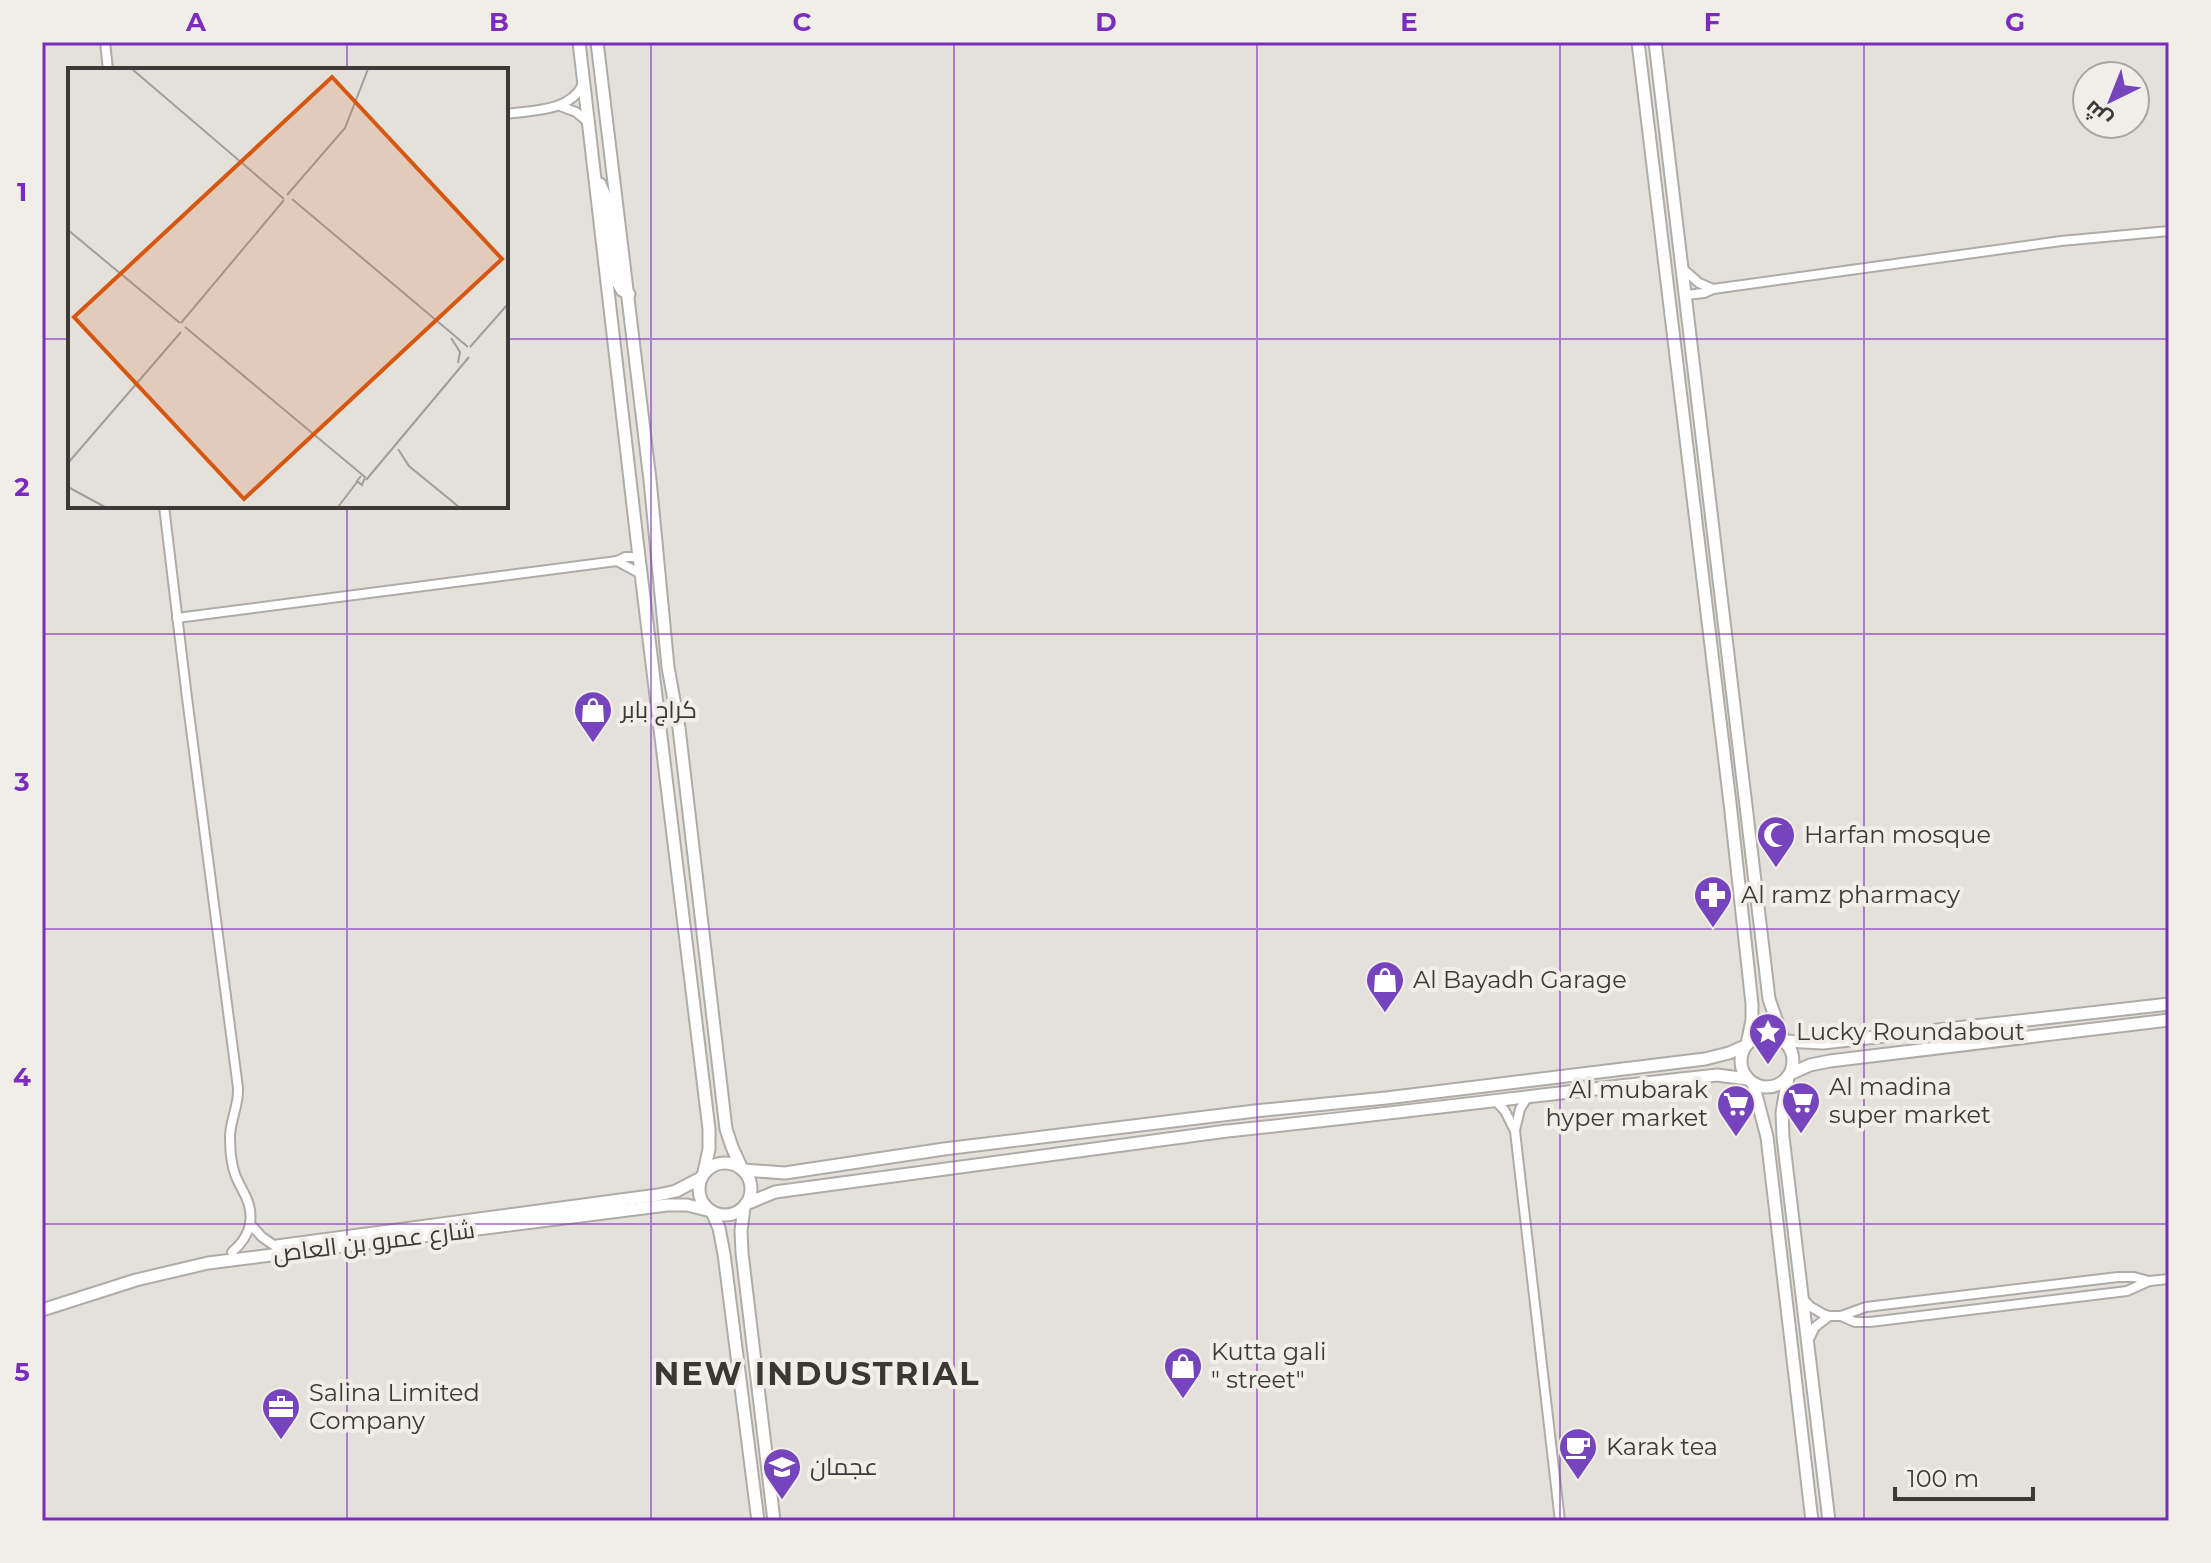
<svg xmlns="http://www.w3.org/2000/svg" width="2211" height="1563" font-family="Montserrat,Cairo,sans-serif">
<rect width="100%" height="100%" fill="#e4e0da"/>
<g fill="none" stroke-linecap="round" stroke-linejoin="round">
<g stroke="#afaca7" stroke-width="12">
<g id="street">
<polyline points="105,42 108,70"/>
<polyline points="560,106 576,112 589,123"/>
<path d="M506,114C533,110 570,112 583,84"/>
<polyline points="1682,268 1699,283 1713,289"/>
<polyline points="1686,295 1704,293 1713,289 2061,241 2169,231"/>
<path d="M164,506L187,698L238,1088C239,1106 230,1120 230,1137C230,1149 231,1163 235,1174C237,1180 240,1185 243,1191C256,1214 252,1235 232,1252"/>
<polyline points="617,561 641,574"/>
<polyline points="177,618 617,561 625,557 639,557"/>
<polyline points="1495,1100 1505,1111 1515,1131 1560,1521"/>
<polyline points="1515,1130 1520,1109 1528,1096"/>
<polyline points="251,1225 262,1237 275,1246"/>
<polyline points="1803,1299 1811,1307 1823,1314 1829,1316 1841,1316 1866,1307 2118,1277 2134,1277 2149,1281"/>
<polyline points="1841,1316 1855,1322 1870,1322 2127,1291 2149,1281 2169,1279"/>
<polyline points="1809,1339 1815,1327 1829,1316"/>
</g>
</g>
<g stroke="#afaca7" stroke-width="15">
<g id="secondary">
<polyline points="579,42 639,557 709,1129 709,1149 704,1172"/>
<polyline points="597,42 650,480 668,667 679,728 726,1129 732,1147 742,1169"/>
<polyline points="1638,42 1730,803 1752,1004 1752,1020 1747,1044"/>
<polyline points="1655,42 1769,999 1783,1039"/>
<polyline points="600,184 605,196 618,283 622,290 629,294"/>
<circle cx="1767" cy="1061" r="26"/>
<polyline points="1785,1041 1823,1043 2169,1004"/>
<polyline points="1790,1074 1810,1065 1830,1061 2169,1020"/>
<polyline points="1788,1077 1782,1113 1783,1137 1829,1521"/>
<polyline points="1753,1083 1767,1137 1812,1521"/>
<circle cx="725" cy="1189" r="26"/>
<polyline points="743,1170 785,1173 944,1149 1255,1111 1386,1098 1705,1059 1729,1053 1745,1046"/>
<path d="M746,1204L775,1192L1227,1131C1391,1114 1554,1093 1717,1075L1748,1079"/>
<polyline points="744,1207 741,1231 742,1253 774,1521"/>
<polyline points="712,1212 719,1228 724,1254 758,1521"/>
<polyline points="277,1246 658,1195 676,1191 701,1178"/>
<polyline points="42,1310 136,1280 208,1263 667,1205 687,1205 711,1211"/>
</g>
</g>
<use href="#street" stroke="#fff" stroke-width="8"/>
<use href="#secondary" stroke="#fff" stroke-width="11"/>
</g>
<path fill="none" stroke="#7b2cbf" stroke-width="2" stroke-opacity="0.55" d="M347,42V70M651,42V1521M954,42V1521M1257,42V1521M1560,42V1521M1864,42V1521M42,339H70M506,339H2169M347,506V1521M42,634H2169M42,929H2169M42,1224H2169"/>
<defs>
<g id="shop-pin" transform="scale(2)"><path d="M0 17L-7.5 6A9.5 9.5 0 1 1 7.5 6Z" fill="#7645bd" stroke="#f1eee8"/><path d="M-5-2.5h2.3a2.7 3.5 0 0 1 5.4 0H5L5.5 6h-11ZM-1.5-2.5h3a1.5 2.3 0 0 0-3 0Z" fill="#fff"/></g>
<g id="mosque-pin" transform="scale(2)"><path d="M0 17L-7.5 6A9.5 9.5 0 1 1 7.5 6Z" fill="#7645bd" stroke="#f1eee8"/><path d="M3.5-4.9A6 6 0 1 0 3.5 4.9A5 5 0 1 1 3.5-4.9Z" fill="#fff"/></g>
<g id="pharmacy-pin" transform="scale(2)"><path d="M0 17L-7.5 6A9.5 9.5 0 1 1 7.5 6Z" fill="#7645bd" stroke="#f1eee8"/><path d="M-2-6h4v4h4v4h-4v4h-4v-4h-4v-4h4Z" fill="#fff"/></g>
<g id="sight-pin" transform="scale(2)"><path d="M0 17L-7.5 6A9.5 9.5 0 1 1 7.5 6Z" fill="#7645bd" stroke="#f1eee8"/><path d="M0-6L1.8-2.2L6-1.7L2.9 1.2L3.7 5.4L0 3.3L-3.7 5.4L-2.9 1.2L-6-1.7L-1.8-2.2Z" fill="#fff"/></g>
<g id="supermarket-pin" transform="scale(2)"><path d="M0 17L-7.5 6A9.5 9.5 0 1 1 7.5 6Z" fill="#7645bd" stroke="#f1eee8"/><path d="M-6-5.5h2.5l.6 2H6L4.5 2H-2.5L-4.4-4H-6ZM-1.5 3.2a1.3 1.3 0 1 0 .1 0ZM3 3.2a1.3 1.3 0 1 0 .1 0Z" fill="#fff"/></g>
<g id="office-pin" transform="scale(2)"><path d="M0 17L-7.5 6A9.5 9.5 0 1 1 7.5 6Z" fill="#7645bd" stroke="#f1eee8"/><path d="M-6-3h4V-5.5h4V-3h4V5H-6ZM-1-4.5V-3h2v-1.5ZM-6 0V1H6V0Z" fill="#fff"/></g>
<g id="cafe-pin" transform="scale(2)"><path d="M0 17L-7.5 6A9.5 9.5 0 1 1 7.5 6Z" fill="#7645bd" stroke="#f1eee8"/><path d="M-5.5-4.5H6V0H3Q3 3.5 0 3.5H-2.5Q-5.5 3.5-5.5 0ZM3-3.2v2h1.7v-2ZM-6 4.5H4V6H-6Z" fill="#fff"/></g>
<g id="school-pin" transform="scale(2)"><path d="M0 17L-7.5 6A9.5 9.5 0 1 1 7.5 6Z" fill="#7645bd" stroke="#f1eee8"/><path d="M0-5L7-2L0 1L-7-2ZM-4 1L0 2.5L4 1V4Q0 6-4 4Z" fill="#fff"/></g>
</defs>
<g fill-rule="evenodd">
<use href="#shop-pin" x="593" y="710"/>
<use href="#mosque-pin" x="1776" y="835"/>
<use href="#pharmacy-pin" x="1713" y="895"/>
<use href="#shop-pin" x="1385" y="980"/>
<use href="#sight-pin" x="1768" y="1032"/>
<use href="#supermarket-pin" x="1801" y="1101"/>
<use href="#supermarket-pin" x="1736" y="1104"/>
<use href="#shop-pin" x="1183" y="1366"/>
<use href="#office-pin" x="281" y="1407"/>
<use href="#cafe-pin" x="1578" y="1447"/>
<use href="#school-pin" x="782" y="1467"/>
</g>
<g text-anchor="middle" stroke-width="8" stroke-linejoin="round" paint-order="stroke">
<g font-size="24" fill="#3b3a38" stroke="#f1eee8" text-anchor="start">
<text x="621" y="718">كراج بابر</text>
<text x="1804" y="843">Harfan mosque</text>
<text x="1741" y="903">Al ramz pharmacy</text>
<text x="1413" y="988">Al Bayadh Garage</text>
<text x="1796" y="1040">Lucky Roundabout</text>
<text x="1829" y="1095">Al madina<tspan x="1829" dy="28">super market</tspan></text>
<text x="1708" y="1098" text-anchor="end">Al mubarak<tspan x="1708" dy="28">hyper market</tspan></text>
<text x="1211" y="1360">Kutta gali<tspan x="1211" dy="28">" street"</tspan></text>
<text x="309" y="1401">Salina Limited<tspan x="309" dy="28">Company</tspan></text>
<text x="1606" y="1455">Karak tea</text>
<text x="810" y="1475">عجمان</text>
</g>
<g font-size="24" fill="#3b3a38" stroke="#f1eee8">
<text transform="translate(374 1242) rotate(-7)" y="8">شارع عمرو بن العاص</text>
</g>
<g font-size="32" font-weight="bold" letter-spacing="2" fill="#3b3833" stroke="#f1eee8">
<text x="817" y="1385">NEW INDUSTRIAL</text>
</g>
</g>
<g transform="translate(68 68)">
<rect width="440" height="440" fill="#e4e0da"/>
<path fill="none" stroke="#a09e99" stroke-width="2" d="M64,1L216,131M219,127L277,60L300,1M224,131L400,279M0,162L112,255M113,255L216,132M117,259L297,409L294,417L289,413L293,408M383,270L392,284L390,295M402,279L440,236M330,381L341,398L391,439M0,395L113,264M298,412L401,289M0,419L37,439M270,439L289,414"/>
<path fill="#d75610" fill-opacity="0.15" stroke="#d75610" stroke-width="4" d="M264,9L434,191L176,431L6,249Z"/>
<rect width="440" height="440" fill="none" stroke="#3b3a38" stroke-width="4"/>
</g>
<rect width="2211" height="1563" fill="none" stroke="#f1eee8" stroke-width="88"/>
<g transform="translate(2111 100) rotate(223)"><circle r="38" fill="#f1eee8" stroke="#a8a6a2" stroke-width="2"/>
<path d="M0-6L14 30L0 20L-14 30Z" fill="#7645bd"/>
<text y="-12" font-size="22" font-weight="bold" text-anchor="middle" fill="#3b3a38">ش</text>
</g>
<path d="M1895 1487v12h138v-12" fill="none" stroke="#3b3a38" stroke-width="4"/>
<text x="1907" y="1487" font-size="24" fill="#3b3a38" stroke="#f1eee8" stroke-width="6" paint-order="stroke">100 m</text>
<rect x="44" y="44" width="2123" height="1475" fill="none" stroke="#7b2cbf" stroke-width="3"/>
<g font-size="26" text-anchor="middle" font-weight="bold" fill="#7b2cbf">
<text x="196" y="31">A</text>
<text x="499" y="31">B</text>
<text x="802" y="31">C</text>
<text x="1106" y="31">D</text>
<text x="1409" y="31">E</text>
<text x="1712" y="31">F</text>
<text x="2015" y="31">G</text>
<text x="22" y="201">1</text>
<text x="22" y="496">2</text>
<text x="22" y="791">3</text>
<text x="22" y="1086">4</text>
<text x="22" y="1381">5</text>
</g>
</svg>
